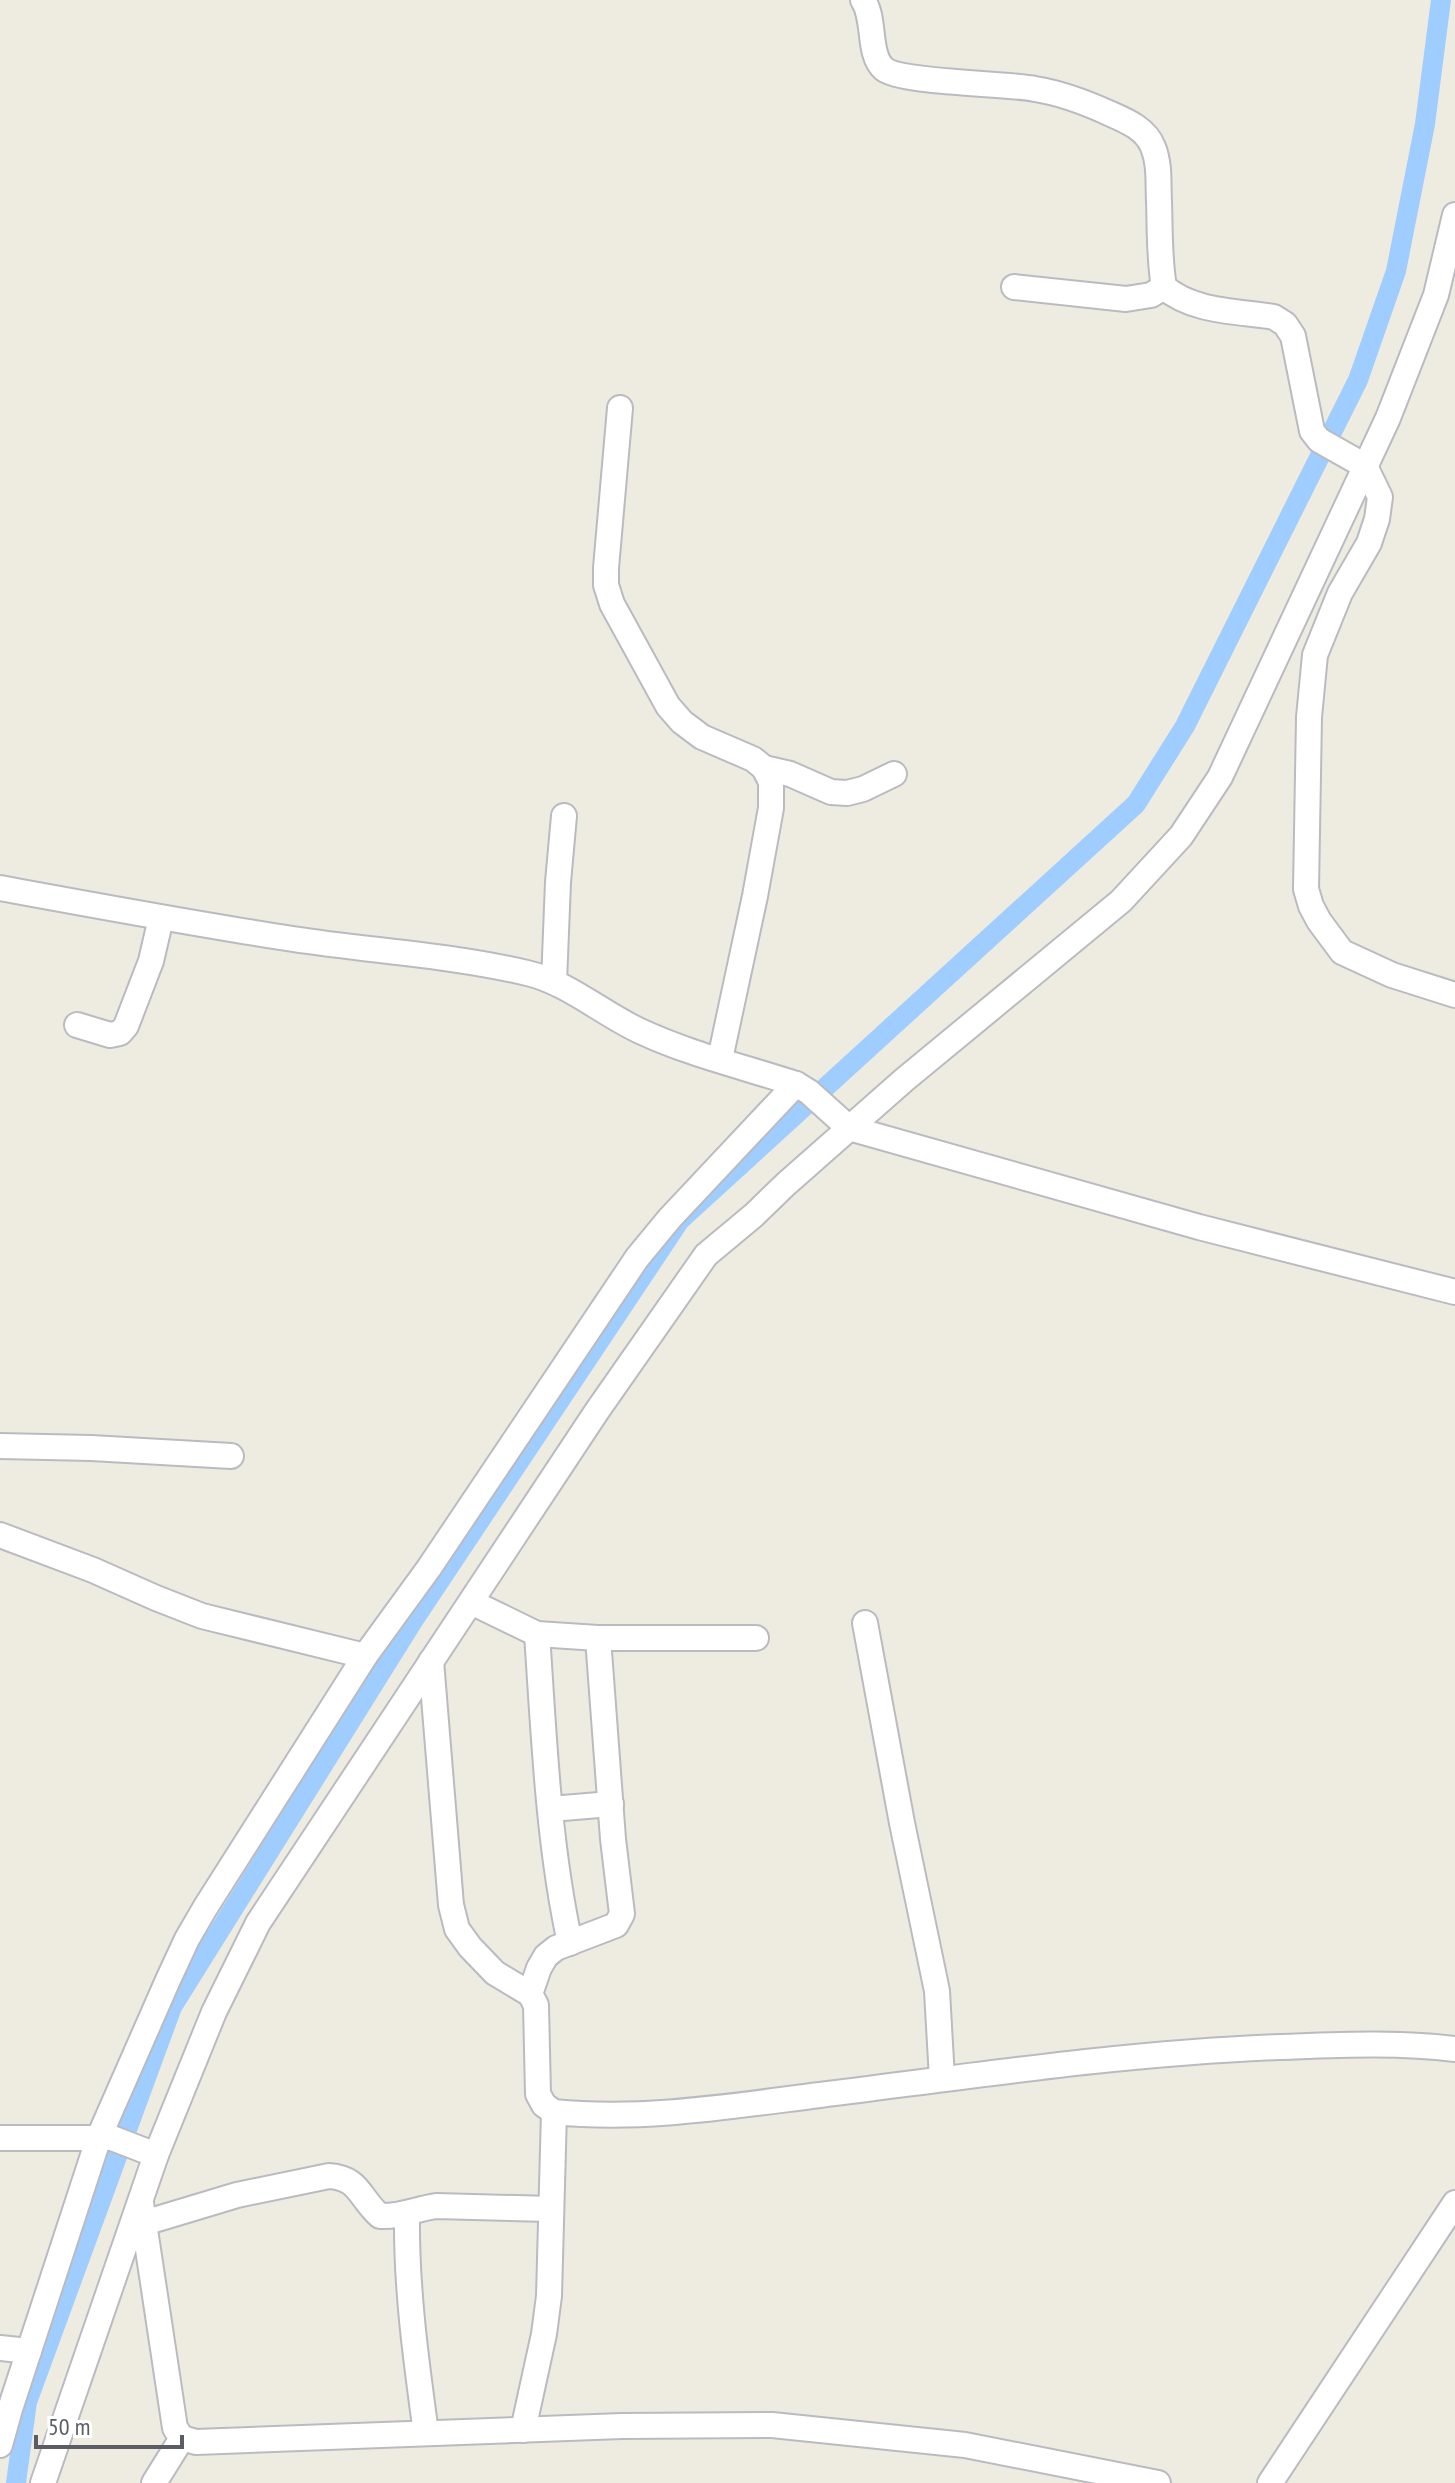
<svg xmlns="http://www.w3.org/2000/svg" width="1455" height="2483" font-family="'PT Sans Narrow',sans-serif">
<rect width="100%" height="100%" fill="#eeece1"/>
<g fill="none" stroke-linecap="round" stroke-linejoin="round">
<polyline stroke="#a0cdff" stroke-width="20" points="16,2483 27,2402 172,2007 413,1621 680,1220 1136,804 1185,726 1358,380 1396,271 1425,124 1441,0"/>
<g stroke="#b9bbc1" stroke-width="28">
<g id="minor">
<path d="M863,0C876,19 867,54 884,69C901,83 1007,83 1035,89C1061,93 1087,103 1111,114C1127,121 1146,129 1153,147C1160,164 1158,183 1159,201C1160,230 1159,259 1164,287C1192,312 1238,311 1274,317L1285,324L1293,336L1312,431L1319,440L1365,466L1380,497L1377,519L1369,543L1340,593L1315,655L1309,717L1306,889L1311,906L1319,921L1342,952L1392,975L1455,995"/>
<polyline points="1014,287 1126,299 1151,295 1164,287"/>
<polyline points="620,408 606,568 606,585 612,604 668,706 682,722 702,737 753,759 764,768 771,782 771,808 755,896 720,1059"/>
<polyline points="764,768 790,774 831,792 847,793 863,789 894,774"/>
<path d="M0,888C98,906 195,924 293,939C371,951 451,955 527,973C567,982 603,1014 640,1031C689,1054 744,1067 796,1084L809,1092L849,1128L1199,1227L1455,1292"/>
<polyline points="554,982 558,882 564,816"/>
<polyline points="77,1025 110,1035 120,1033 126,1026 151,961 161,918"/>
<polyline points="0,1446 91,1448 231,1456"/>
<polyline points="0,1535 93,1570 156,1598 202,1616 365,1656"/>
<polyline points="471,1602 537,1634 598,1638 756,1638"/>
<polyline points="865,1623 902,1823 937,1991 942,2079"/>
<path d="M537,1634C544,1736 548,1842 570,1943"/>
<path d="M431,1661L451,1905L457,1929L470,1947L495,1973L530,1994L536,2005L538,2094L544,2105L554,2112C643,2121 732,2106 820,2095C973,2076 1125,2053 1279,2047C1338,2045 1396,2042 1455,2049"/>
<polyline points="551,1809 611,1804"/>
<polyline points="530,1994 539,1968 546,1956 556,1948 616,1925 622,1914 613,1839 598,1638"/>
<polyline points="0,2138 112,2138 156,2155"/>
<polyline points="141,2203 175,2428 182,2438 196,2442 622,2426 772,2425 965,2445 1158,2483"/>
<path d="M407,2214C406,2288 416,2360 426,2433"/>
<path d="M144,2223L237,2195L329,2176C360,2178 359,2198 380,2216C400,2217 416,2209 436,2206L551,2209"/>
<polyline points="0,2348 29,2351"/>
<polyline points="523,2430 544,2334 549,2296 554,2112"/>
<polyline points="0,2445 10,2409 99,2137 168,1980 187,1939 205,1908 365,1656 429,1568 637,1258 670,1218 796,1084"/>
<polyline points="43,2483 156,2155 214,2012 258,1923 597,1411 706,1255 754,1215 786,1184 904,1080 1121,901 1181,836 1220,777 1388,418 1436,295 1455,215"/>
<polyline points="154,2483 182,2438"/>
<polyline points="1270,2483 1455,2203"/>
</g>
</g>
<use href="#minor" stroke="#fff" stroke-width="24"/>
</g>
<path d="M36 2435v12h146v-12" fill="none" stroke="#5a5d63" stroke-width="4"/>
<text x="48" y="2435" font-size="24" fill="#5a5d63" stroke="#ffffff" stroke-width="6" paint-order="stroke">50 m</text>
</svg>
